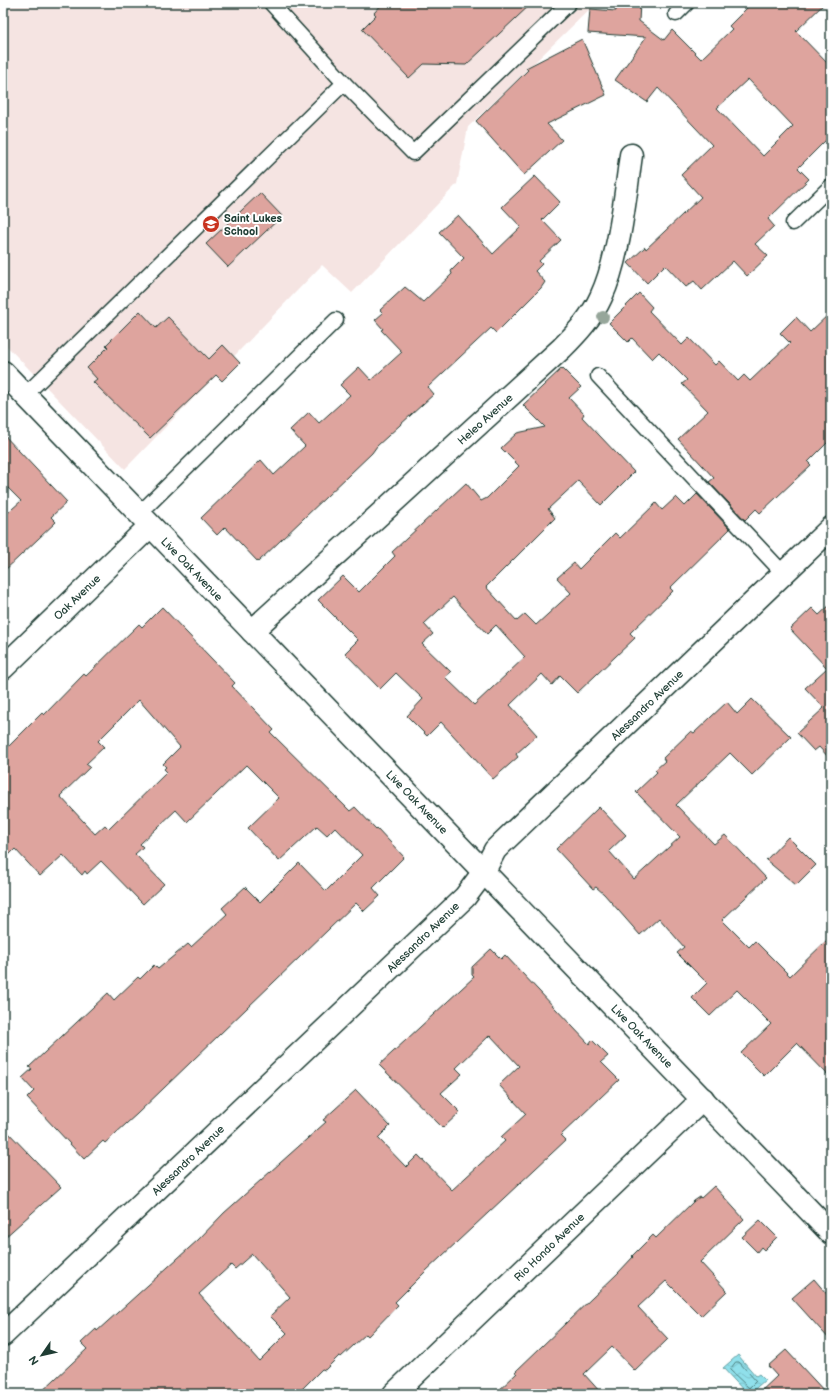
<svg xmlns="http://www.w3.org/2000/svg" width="834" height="1397" font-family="'Balsamiq Sans',sans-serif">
<defs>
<pattern id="water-waves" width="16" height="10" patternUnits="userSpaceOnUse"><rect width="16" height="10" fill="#90e0eb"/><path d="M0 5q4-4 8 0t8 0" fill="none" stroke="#7cc1ca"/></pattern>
</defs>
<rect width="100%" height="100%" fill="#fff"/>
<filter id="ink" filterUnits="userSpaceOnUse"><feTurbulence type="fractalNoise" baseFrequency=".025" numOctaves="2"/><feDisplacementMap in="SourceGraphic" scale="8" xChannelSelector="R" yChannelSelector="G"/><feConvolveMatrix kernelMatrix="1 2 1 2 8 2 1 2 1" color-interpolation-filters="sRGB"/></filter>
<g filter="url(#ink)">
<polygon fill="#f5e4e2" points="13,3 596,3 468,127 457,184 352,293 322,265 125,469 3,342 3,13"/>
<polygon fill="url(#water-waves)" stroke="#639fa2" points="738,1355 756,1376 759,1374 765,1380 749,1394 747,1394 723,1368"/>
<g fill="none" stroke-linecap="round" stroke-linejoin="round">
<polygon stroke="#4c7e7d" stroke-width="1" points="736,1362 739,1362 756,1381 749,1388 730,1370"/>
</g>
<g fill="#dea49e" stroke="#1f3d34" fill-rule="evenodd">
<polygon points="383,3 532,3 466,65 424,64 409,78 362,29 376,15 374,13"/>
<path d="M616,3H640L639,21L664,40L672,30L701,59L732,29L729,26L752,3H825L796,31L831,67V135L798,168L809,179L768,219L774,226L755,244L768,256L747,276L733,261L702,290L694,281L686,287L665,265L647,283L628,263L645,247L646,249L701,197L681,175L712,145L658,88L647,102L615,80L646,37L588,33L590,9L616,11ZM748,79L793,126L763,156L717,108Z"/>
<polygon points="582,39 606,95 547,124 562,140 524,175 476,121 528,70 526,68"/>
<polygon points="535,176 560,202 542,220 561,240 539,261 542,264 535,271 545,282 541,288 496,333 491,328 428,387 434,394 377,446 372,453 258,562 225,527 217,535 201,518 261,460 274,475 305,446 290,430 309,412 319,423 350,395 340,385 359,367 371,380 402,352 381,330 383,329 375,320 383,313 380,310 405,287 423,302 452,274 451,271 464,258 439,232 458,215 493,254 521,227 502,207"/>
<polygon points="260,193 282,216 228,267 206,244"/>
<polygon points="639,293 652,307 649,311 682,345 689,338 715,365 719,361 738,381 744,375 750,381 790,343 780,333 796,317 810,332 831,312 831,439 808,462 811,465 760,513 756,509 745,520 709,482 714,478 678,439 708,411 682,384 687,380 659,352 652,359 632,338 628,342 609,323"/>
<polygon points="140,311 156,328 168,317 209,359 223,345 240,363 222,381 216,375 150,438 93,382 97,379 87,368 108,347 106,345"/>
<path d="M562,368L581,387L569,398L584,414L582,417L634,472L601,505L578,481L548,509L555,518L486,587L517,621L525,614L536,625L571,593L557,578L574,563L579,569L615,533L620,538L656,503L662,510L676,497L685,506L697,494L730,529L670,588L673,591L630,633L635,638L577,693L560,676L552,685L542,674L510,705L537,735L516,754L518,757L493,779L441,722L427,736L407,716L423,699L396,673L380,689L345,653L358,640L318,600L343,576L359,592L395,556L392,552L466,483L481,501L487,498L519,466L501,448L517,433L545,427L523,405ZM453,597L487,634L496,625L525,657L474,705L445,677L451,672L422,644L433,634L424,624Z"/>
<polygon points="3,434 67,502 51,517 56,522 3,572 3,517 21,501 3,483"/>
<polygon points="831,604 831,760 819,747 814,751 797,733 824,708 805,688 827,668 790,629 812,608 819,615"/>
<path d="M162,607L235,683L232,686L274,730L271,733L350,811L355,807L376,829L377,828L404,857L373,888L380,896L364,911L356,903L137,1114L105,1143L103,1141L84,1159L27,1098L34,1091L22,1078L32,1069L29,1067L108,993L114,1000L138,977L140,979L154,965L158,969L188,944L191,947L227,914L222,908L245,887L260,902L299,863L326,891L362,855L335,827L327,835L317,826L279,861L248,828L279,798L246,765L187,822L176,810L140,844L143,847L135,854L164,884L143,904L101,861L87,874L85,871L82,875L63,855L40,876L15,849L3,861V752L42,713L44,715L84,674L86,676L139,624L142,627ZM139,700L180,747L163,764L166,767L164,769L167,772L109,829L105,825L95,834L60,796L90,767L86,764L104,747L98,741Z"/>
<polygon points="752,699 791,737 752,775 730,753 676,805 714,844 725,835 766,878 722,920 749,947 755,941 790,976 831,936 831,1078 797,1043 764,1076 741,1053 771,1024 737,990 710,1016 692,998 707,983 677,953 684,947 659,918 640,935 604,894 596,887 593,889 556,849 599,807 626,835 609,851 634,879 680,837 636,792 657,772 655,770 665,761 663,758 691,731 694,733 727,702 737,714"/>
<polygon points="788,837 816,865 796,885 766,860"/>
<path d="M491,949L501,959L505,955L589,1044L592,1040L608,1056L601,1062L619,1080L561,1135L566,1140L426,1271L395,1302L398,1305L368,1336L366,1334L341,1357L339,1356L325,1370L322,1369L297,1394H39L87,1349L81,1343L96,1329L97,1331L198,1240L224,1213L326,1122L323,1120L356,1090L390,1126L378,1138L406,1167L418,1155L452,1190L505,1141L501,1137L526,1114L499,1085L519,1066L490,1035L456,1068L462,1074L441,1093L460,1112L443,1128L379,1065L474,977L472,975V967ZM252,1254L290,1297L270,1316L287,1333L259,1361L199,1294L231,1265L235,1269Z"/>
<polygon points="3,1127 61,1187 3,1239"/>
<polygon points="714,1186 744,1219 700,1262 727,1291 701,1316 666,1281 638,1307 668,1339 635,1371 612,1347 584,1374 602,1394 495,1394 517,1373 515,1372 618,1273 633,1257 632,1256 653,1235 656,1238 694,1201 700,1197 701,1198"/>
<polygon points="760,1220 777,1237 764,1250 761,1247 757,1252 742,1237"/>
<polygon points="814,1279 831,1299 831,1341 792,1298"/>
<polygon points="786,1350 827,1394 758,1394 777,1376 768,1366"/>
</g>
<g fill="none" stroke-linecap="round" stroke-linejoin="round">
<g stroke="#1f3d34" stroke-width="17">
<g id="lane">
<polyline points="271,3 344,83 413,153 569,3"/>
<polyline points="676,14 687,3"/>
<polyline points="793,223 831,186"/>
<polyline points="598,376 784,574"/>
<polyline points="25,395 344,83"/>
<polyline points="139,514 336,320"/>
</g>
</g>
<g stroke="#1f3d34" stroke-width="25">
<g id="street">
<path d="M252,631L562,348C577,333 592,317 601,297C619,259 625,198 631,155"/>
<polyline points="3,1335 465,897 483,873 495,850 500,845 831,528"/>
<polyline points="394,1394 703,1099"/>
</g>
</g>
<g stroke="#1f3d34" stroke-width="25">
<g id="secondary">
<polyline points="3,372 831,1233"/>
<polyline points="3,668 150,526"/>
</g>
</g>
<use href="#lane" stroke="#fff" stroke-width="14"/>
<use href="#street" stroke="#fff" stroke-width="22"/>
<use href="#secondary" stroke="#fff" stroke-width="22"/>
</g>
<circle fill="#96a69a" cx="603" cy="317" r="6"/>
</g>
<defs>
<g id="school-disc" transform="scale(0.9)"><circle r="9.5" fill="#c8321e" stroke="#fff"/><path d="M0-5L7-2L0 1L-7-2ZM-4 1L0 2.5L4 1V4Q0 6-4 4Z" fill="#fff"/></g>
</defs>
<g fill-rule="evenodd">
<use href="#school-disc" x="211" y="224"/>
</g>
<g text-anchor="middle" stroke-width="4" stroke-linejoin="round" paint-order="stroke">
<g font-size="11" font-weight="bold" fill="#1f3d34" stroke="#fff" text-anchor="start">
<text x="224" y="222">Saint Lukes<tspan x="224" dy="13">School</tspan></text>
</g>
<g font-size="11" fill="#1f3d34" stroke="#fff">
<text transform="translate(485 419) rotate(-42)" y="4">Heleo Avenue</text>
<text transform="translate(192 569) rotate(46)" y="4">Live Oak Avenue</text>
<text transform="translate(77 597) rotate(-44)" y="4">Oak Avenue</text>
<text transform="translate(647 705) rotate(-44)" y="4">Alessandro Avenue</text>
<text transform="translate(417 802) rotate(46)" y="4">Live Oak Avenue</text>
<text transform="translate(423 937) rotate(-44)" y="4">Alessandro Avenue</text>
<text transform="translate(642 1036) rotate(46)" y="4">Live Oak Avenue</text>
<text transform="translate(188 1160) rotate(-44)" y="4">Alessandro Avenue</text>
<text transform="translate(549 1247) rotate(-44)" y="4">Rio Hondo Avenue</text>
</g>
</g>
<rect width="834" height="1397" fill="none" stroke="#fff" stroke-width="16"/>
<rect x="8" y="8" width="818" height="1381" fill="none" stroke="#1f3d34" stroke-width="1.5" filter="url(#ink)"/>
<g transform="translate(42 1355) rotate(236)" stroke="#ffffff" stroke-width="3" paint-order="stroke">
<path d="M0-3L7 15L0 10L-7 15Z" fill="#1f3d34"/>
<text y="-6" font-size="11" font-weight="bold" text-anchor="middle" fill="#1f3d34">N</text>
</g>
</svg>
